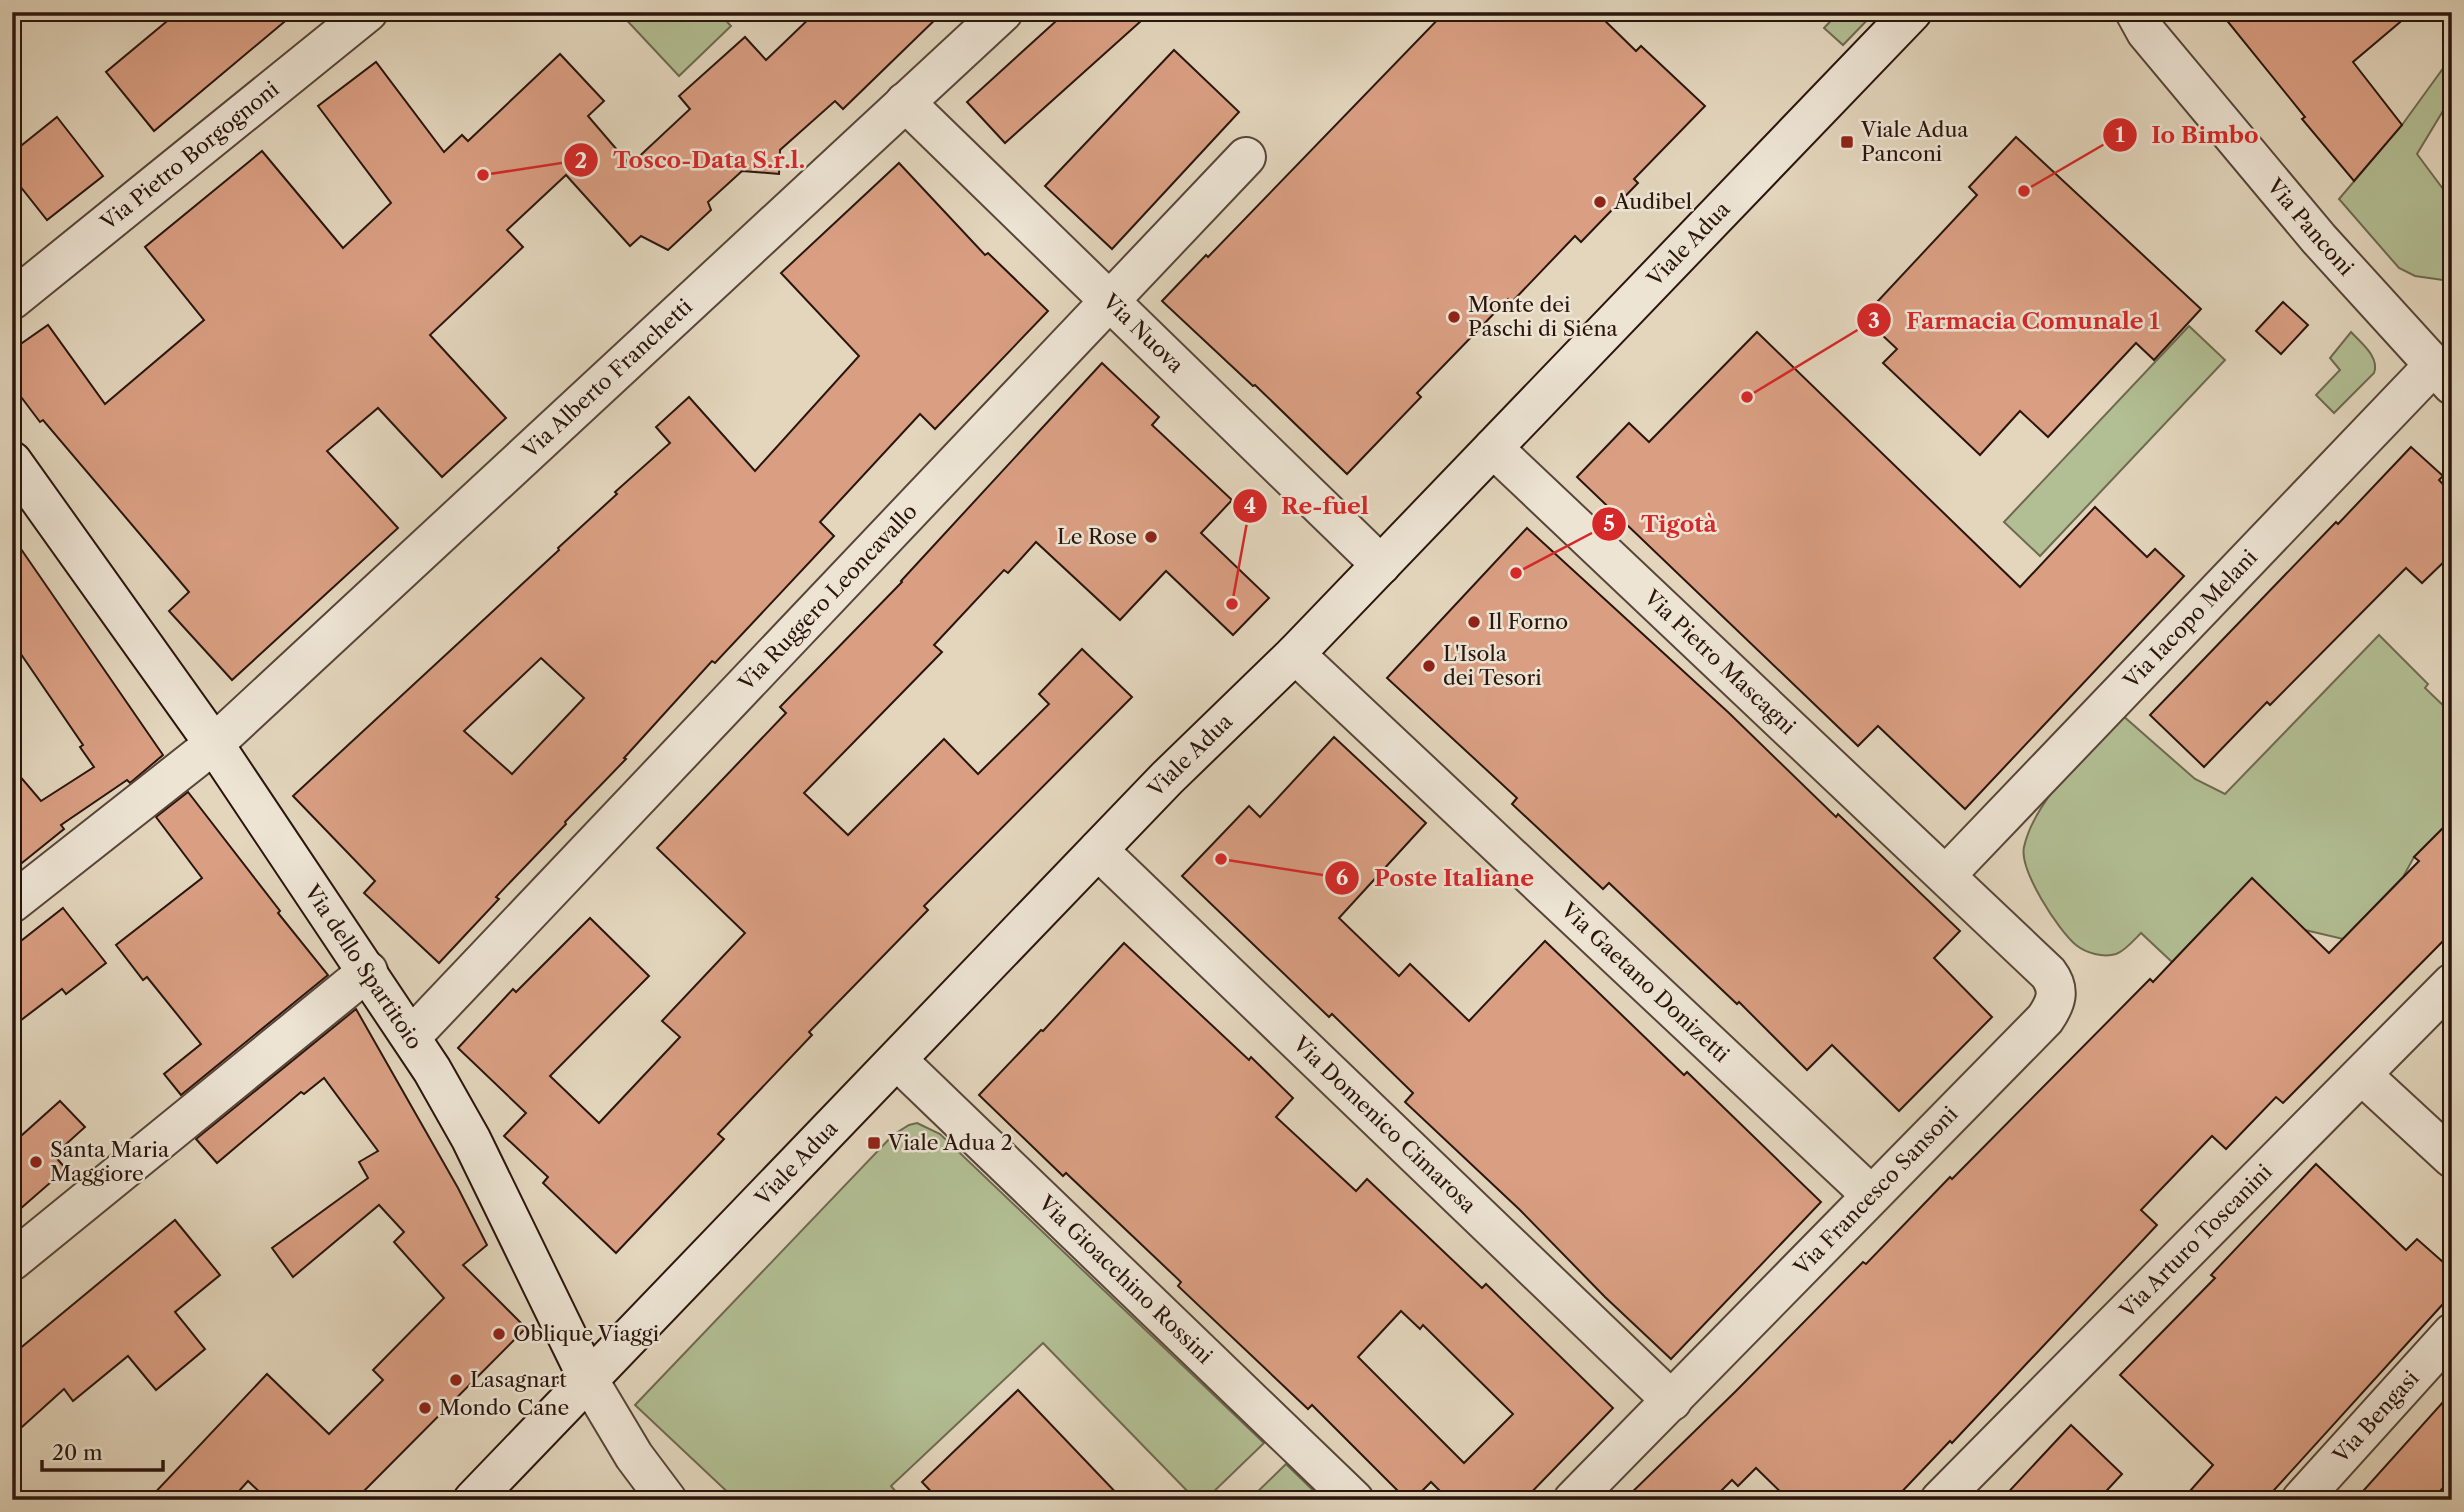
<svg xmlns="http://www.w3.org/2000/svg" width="2464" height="1512" font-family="'Libre Caslon Text',serif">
<rect width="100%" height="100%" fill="#e3d6bd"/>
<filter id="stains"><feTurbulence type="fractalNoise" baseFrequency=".00286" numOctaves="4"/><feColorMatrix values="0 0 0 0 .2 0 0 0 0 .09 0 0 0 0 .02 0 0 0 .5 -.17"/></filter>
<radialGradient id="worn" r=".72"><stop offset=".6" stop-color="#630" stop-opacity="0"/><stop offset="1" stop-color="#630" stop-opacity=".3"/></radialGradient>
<g fill="#b2be93" stroke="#6e6a50" stroke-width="2">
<polygon points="619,12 718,12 731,26 679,76"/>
<polygon points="1839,12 1875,12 1843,45 1824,28"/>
<polygon points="2452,56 2452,96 2417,154 2452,201 2452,279 2443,280 2415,276 2399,268 2339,199 2402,125"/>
<polygon points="2189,326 2225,360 2040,556 2004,522"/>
<path d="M2351,332C2361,343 2380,357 2374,373L2334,413L2316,395L2340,370L2330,358Z"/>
<path d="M2379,635L2428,684L2425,688L2452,714V819L2414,857L2403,877L2343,939L2305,930L2252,879L2172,962L2141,933C2134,940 2125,951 2116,954C2103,958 2086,953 2076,945C2058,930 2019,870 2024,847C2035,798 2089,751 2122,715L2195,779L2225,794Z"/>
<polygon points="917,1123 940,1134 1264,1443 1205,1500 1196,1500 1043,1343 891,1486 903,1500 736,1500 635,1405 893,1135 909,1125"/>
<polygon points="1286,1464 1323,1500 1249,1500"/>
</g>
<g fill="#da9f83" stroke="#2a150d" stroke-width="2" fill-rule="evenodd">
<polygon points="178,12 296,12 154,131 106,72"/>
<polygon points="816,12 943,12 843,109 835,101 780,150 779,174 742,171 708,202 711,210 668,250 641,236 630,246 566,175 507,230 523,247 430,335 506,418 442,477 378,408 327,451 398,528 232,680 169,611 189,592 43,420 40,422 12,385 12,350 48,325 105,404 204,320 145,247 262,151 343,248 391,203 318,106 376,62 444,152 462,135 468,141 560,54 604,101 588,116 630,165 690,109 679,96 745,37 766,60"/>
<polygon points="1066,12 1151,12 1005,143 967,102"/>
<polygon points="1445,12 1596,12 1636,51 1641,46 1705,106 1634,179 1638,183 1581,242 1575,236 1511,303 1508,299 1417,393 1421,397 1347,474 1255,385 1253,386 1162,301 1206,255 1208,257"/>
<polygon points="2220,12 2412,12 2353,62 2402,125 2354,181 2302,119 2305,117"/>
<polygon points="1174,50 1239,112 1112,249 1045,186"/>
<polygon points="57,117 103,176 47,220 12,176 12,153"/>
<polygon points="2016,137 2201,309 2154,360 2136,343 2048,437 2020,411 1980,455 1883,363 1897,349 1863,317 1977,195 1969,187"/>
<path d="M899,163L985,255L988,253L1048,311L935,429L920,414L820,522L834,536L715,663L712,661L624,758L626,759L565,822L566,824L496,897L499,899L439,963L364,893L375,881L293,796L559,550L558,548L617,494L615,492L670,443L656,427L689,397L755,471L859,356L781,273ZM541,658L584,698L512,774L464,731Z"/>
<polygon points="2283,302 2308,325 2281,354 2256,331"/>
<polygon points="1757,332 2020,587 2095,507 2147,557 2155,549 2184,576 1965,809 1878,726 1858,746 1577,477 1629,423 1649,442"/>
<polygon points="1102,363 1159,417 1152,425 1232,500 1201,533 1269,598 1233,635 1166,571 1120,620 1036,542 1008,573 1004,570 934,645 942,652 804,793 848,835 944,739 978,774 1049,704 1039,694 1082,649 1132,697 924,906 928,910 809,1032 812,1035 718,1134 724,1139 616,1253 543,1183 548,1177 504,1136 526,1113 458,1048 513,989 516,992 590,918 649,976 550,1076 599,1123 680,1037 662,1021 745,933 657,848 786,713 780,707 902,582 901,581"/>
<polygon points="2411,447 2443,476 2439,480 2452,494 2452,554 2422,583 2406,568 2270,705 2267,702 2204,767 2150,715 2336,522 2338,524"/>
<polygon points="1527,528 1729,713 1836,817 1838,814 1960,931 1934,958 1992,1017 1899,1111 1832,1045 1807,1070 1739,1002 1737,1004 1609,883 1603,889 1512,804 1517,798 1387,678"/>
<polygon points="12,536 163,755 130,783 127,780 61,825 64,829 12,871 12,767 41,801 94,767 80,747 83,745 12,641"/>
<polygon points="1334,737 1426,823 1339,918 1399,976 1410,964 1469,1021 1545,941 1684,1075 1687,1072 1821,1202 1671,1359 1605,1297 1520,1210 1405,1102 1413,1093 1332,1014 1329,1017 1182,876 1249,806 1260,817"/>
<polygon points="188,792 280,911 278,913 328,975 181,1095 164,1074 201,1044 147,977 143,980 116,945 202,878 156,817"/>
<polygon points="2452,819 2452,932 2283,1103 2276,1097 2226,1149 2212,1136 2141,1210 2157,1225 1952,1443 1950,1441 1894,1500 1789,1500 1756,1468 1738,1486 1732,1480 1712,1500 1624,1500 1736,1391 1863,1262 1866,1264 1950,1177 1952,1179 2150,979 2153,982 2252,878 2329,953 2419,861 2414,857"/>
<polygon points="63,908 106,963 66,994 62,989 12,1027 12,948"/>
<path d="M1124,943L1249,1060L1251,1057L1293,1098L1276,1117L1356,1191L1367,1179L1482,1288L1486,1284L1613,1408L1524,1500H1429L1439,1490L1431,1482L1413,1500H1407L1312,1405L1308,1409L1178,1286L1181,1282L1066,1173L1063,1176L979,1095L1041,1030L1043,1031ZM1401,1311L1420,1329L1423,1325L1513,1414L1464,1463L1358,1357Z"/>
<polygon points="356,1009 458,1188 487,1245 463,1265 526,1328 355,1500 268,1500 248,1481 231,1500 148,1500 267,1374 329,1434 383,1380 373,1370 444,1298 394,1242 404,1232 379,1205 293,1277 272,1248 368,1178 359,1162 378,1151 324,1078 304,1094 301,1092 217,1163 196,1139"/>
<polygon points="60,1101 85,1127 54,1155 66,1169 12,1216 12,1144"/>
<polygon points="2316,1164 2406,1250 2417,1239 2452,1270 2452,1294 2265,1500 2182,1500 2213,1465 2120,1375 2215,1278 2211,1275"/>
<polygon points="175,1220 220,1275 175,1312 205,1349 156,1390 128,1356 73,1401 64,1389 12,1436 12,1355"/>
<polygon points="1018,1390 1123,1500 939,1500 922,1482"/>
<polygon points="2452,1392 2452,1478 2432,1500 2355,1500"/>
<polygon points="2071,1425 2122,1474 2098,1500 2001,1500"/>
</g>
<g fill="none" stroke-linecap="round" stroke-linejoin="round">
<g stroke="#584539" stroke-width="42">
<g id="minor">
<path id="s1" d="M2135,12L2146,32L2319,239L2452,385"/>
<path id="s2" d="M905,102L1381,565"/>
<path id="s3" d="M12,300L368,12"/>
<path id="s4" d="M1493,448L2048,973C2061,990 2056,1003 2045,1019L1573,1500"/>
<path id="s5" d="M1295,654L1871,1195"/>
<path id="s6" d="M1098,850L1672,1401"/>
<path id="s7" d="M1946,875L2434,365"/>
<path id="s8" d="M12,903L214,744L1003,12"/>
<path id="s9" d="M411,1037L1246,157"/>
<path id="s10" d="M897,1060L1354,1500"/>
<polyline points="2362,1075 2452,1158"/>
<polyline points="12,1261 368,971"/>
<polyline points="588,1379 634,1456 667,1500"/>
<path id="s11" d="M1940,1500L2452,983"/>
<path id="s12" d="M2301,1500L2452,1333"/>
</g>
</g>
<g stroke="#2a150d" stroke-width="42">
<g id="secondary">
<path id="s13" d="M12,461L214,744L432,1070L471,1139L588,1379"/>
<path id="s14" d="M473,1500L1167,778L1295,654L1912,12"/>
</g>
</g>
<use href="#minor" stroke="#ede4d4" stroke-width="38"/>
<use href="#secondary" stroke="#ede4d4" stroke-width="38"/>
</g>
<g fill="#8f2418" stroke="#ede4d4" stroke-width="2.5">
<rect x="1840" y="135" width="14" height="14" rx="3.5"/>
<circle cx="1600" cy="202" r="7"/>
<circle cx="1454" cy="317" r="7"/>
<circle cx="1151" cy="537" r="7"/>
<circle cx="1474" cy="622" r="7"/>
<circle cx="1429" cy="666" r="7"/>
<rect x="867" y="1136" width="14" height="14" rx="3.5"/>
<circle cx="36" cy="1162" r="7"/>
<circle cx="499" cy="1334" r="7"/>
<circle cx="456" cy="1380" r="7"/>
<circle cx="425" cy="1408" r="7"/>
</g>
<g text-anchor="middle" stroke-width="5" stroke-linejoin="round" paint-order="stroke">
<g font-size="21" fill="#2a150d" stroke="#ede4d4" text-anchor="start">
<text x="1861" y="137">Viale Adua<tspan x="1861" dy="24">Panconi</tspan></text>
<text x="1614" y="209">Audibel</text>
<text x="1468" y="312">Monte dei<tspan x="1468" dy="24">Paschi di Siena</tspan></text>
<text x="1137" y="544" text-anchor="end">Le Rose</text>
<text x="1488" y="629">Il Forno</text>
<text x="1443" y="661">L'Isola<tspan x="1443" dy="24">dei Tesori</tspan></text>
<text x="888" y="1150">Viale Adua 2</text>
<text x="50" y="1157">Santa Maria<tspan x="50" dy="24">Maggiore</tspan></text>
<text x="513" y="1341">Oblique Viaggi</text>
<text x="470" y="1387">Lasagnart</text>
<text x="439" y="1415">Mondo Cane</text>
</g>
<g font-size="21" fill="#2a150d" stroke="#ede4d4">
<text dy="7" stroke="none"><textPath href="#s3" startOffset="229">Via Pietro Borgognoni</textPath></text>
<text dy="7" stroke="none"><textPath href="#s1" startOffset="278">Via Panconi</textPath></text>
<text dy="7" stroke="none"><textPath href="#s14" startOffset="1748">Viale Adua</textPath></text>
<text dy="7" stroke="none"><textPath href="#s2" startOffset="332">Via Nuova</textPath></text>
<text dy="7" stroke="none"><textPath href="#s8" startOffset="794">Via Alberto Franchetti</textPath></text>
<text dy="7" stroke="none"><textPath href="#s9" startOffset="606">Via Ruggero Leoncavallo</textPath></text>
<text dy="7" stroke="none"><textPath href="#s7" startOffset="354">Via Iacopo Melani</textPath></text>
<text dy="7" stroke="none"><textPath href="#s4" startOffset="312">Via Pietro Mascagni</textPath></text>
<text dy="7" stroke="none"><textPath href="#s14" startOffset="1034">Viale Adua</textPath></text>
<text dy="7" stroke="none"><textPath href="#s13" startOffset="616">Via dello Spartitoio</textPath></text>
<text dy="7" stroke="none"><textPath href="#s5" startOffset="480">Via Gaetano Donizetti</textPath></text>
<text dy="7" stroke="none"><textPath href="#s6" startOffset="397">Via Domenico Cimarosa</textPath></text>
<text dy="7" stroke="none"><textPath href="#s14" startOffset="467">Viale Adua</textPath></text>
<text transform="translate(1876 1191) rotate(-46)" y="7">Via Francesco Sansoni</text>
<text dy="7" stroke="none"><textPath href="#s11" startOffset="364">Via Arturo Toscanini</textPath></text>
<text dy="7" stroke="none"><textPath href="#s10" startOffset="317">Via Gioacchino Rossini</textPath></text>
<text dy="7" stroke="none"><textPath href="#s12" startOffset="112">Via Bengasi</textPath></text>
</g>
</g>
<path fill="none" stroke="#d62828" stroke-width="2.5" d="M2024 191L2120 135M483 175L581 160M1747 397L1874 320M1232 604L1250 506M1516 573L1609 524M1221 859L1342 878"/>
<g fill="#d62828" stroke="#ede4d4" stroke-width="2.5">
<circle cx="2024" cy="191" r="7"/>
<circle cx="483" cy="175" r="7"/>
<circle cx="1747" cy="397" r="7"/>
<circle cx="1232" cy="604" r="7"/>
<circle cx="1516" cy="573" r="7"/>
<circle cx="1221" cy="859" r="7"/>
<circle cx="2120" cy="135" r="18"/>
<circle cx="581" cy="160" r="18"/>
<circle cx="1874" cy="320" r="18"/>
<circle cx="1250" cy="506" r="18"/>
<circle cx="1609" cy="524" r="18"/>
<circle cx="1342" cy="878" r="18"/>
</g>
<g font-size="21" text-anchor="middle" font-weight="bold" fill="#fff">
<text x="2120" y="142">1</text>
<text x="581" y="168">2</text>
<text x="1874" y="328">3</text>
<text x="1250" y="513">4</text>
<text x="1609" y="531">5</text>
<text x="1342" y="885">6</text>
</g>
<g font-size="23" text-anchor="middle" font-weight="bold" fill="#d62828" stroke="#ede4d4" stroke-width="5" stroke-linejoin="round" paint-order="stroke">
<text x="2205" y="143">Io Bimbo</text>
<text x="709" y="168">Tosco-Data S.r.l.</text>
<text x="2033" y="329">Farmacia Comunale 1</text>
<text x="1325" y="514">Re-fuel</text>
<text x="1679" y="532">Tigotà</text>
<text x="1454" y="886">Poste Italiane</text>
</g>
<rect width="2464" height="1512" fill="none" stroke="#e3d6bd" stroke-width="42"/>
<rect x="14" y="14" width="2436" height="1484" fill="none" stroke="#2a150d" stroke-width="3.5"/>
<rect x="21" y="21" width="2422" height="1470" fill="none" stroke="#2a150d" stroke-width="2"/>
<path d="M42 1460v10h121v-10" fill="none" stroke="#2a150d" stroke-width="3.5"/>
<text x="52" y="1460" font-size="21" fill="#2a150d" stroke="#ede4d4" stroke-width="5" paint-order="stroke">20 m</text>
<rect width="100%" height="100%" filter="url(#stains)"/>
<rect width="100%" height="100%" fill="url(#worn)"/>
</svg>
